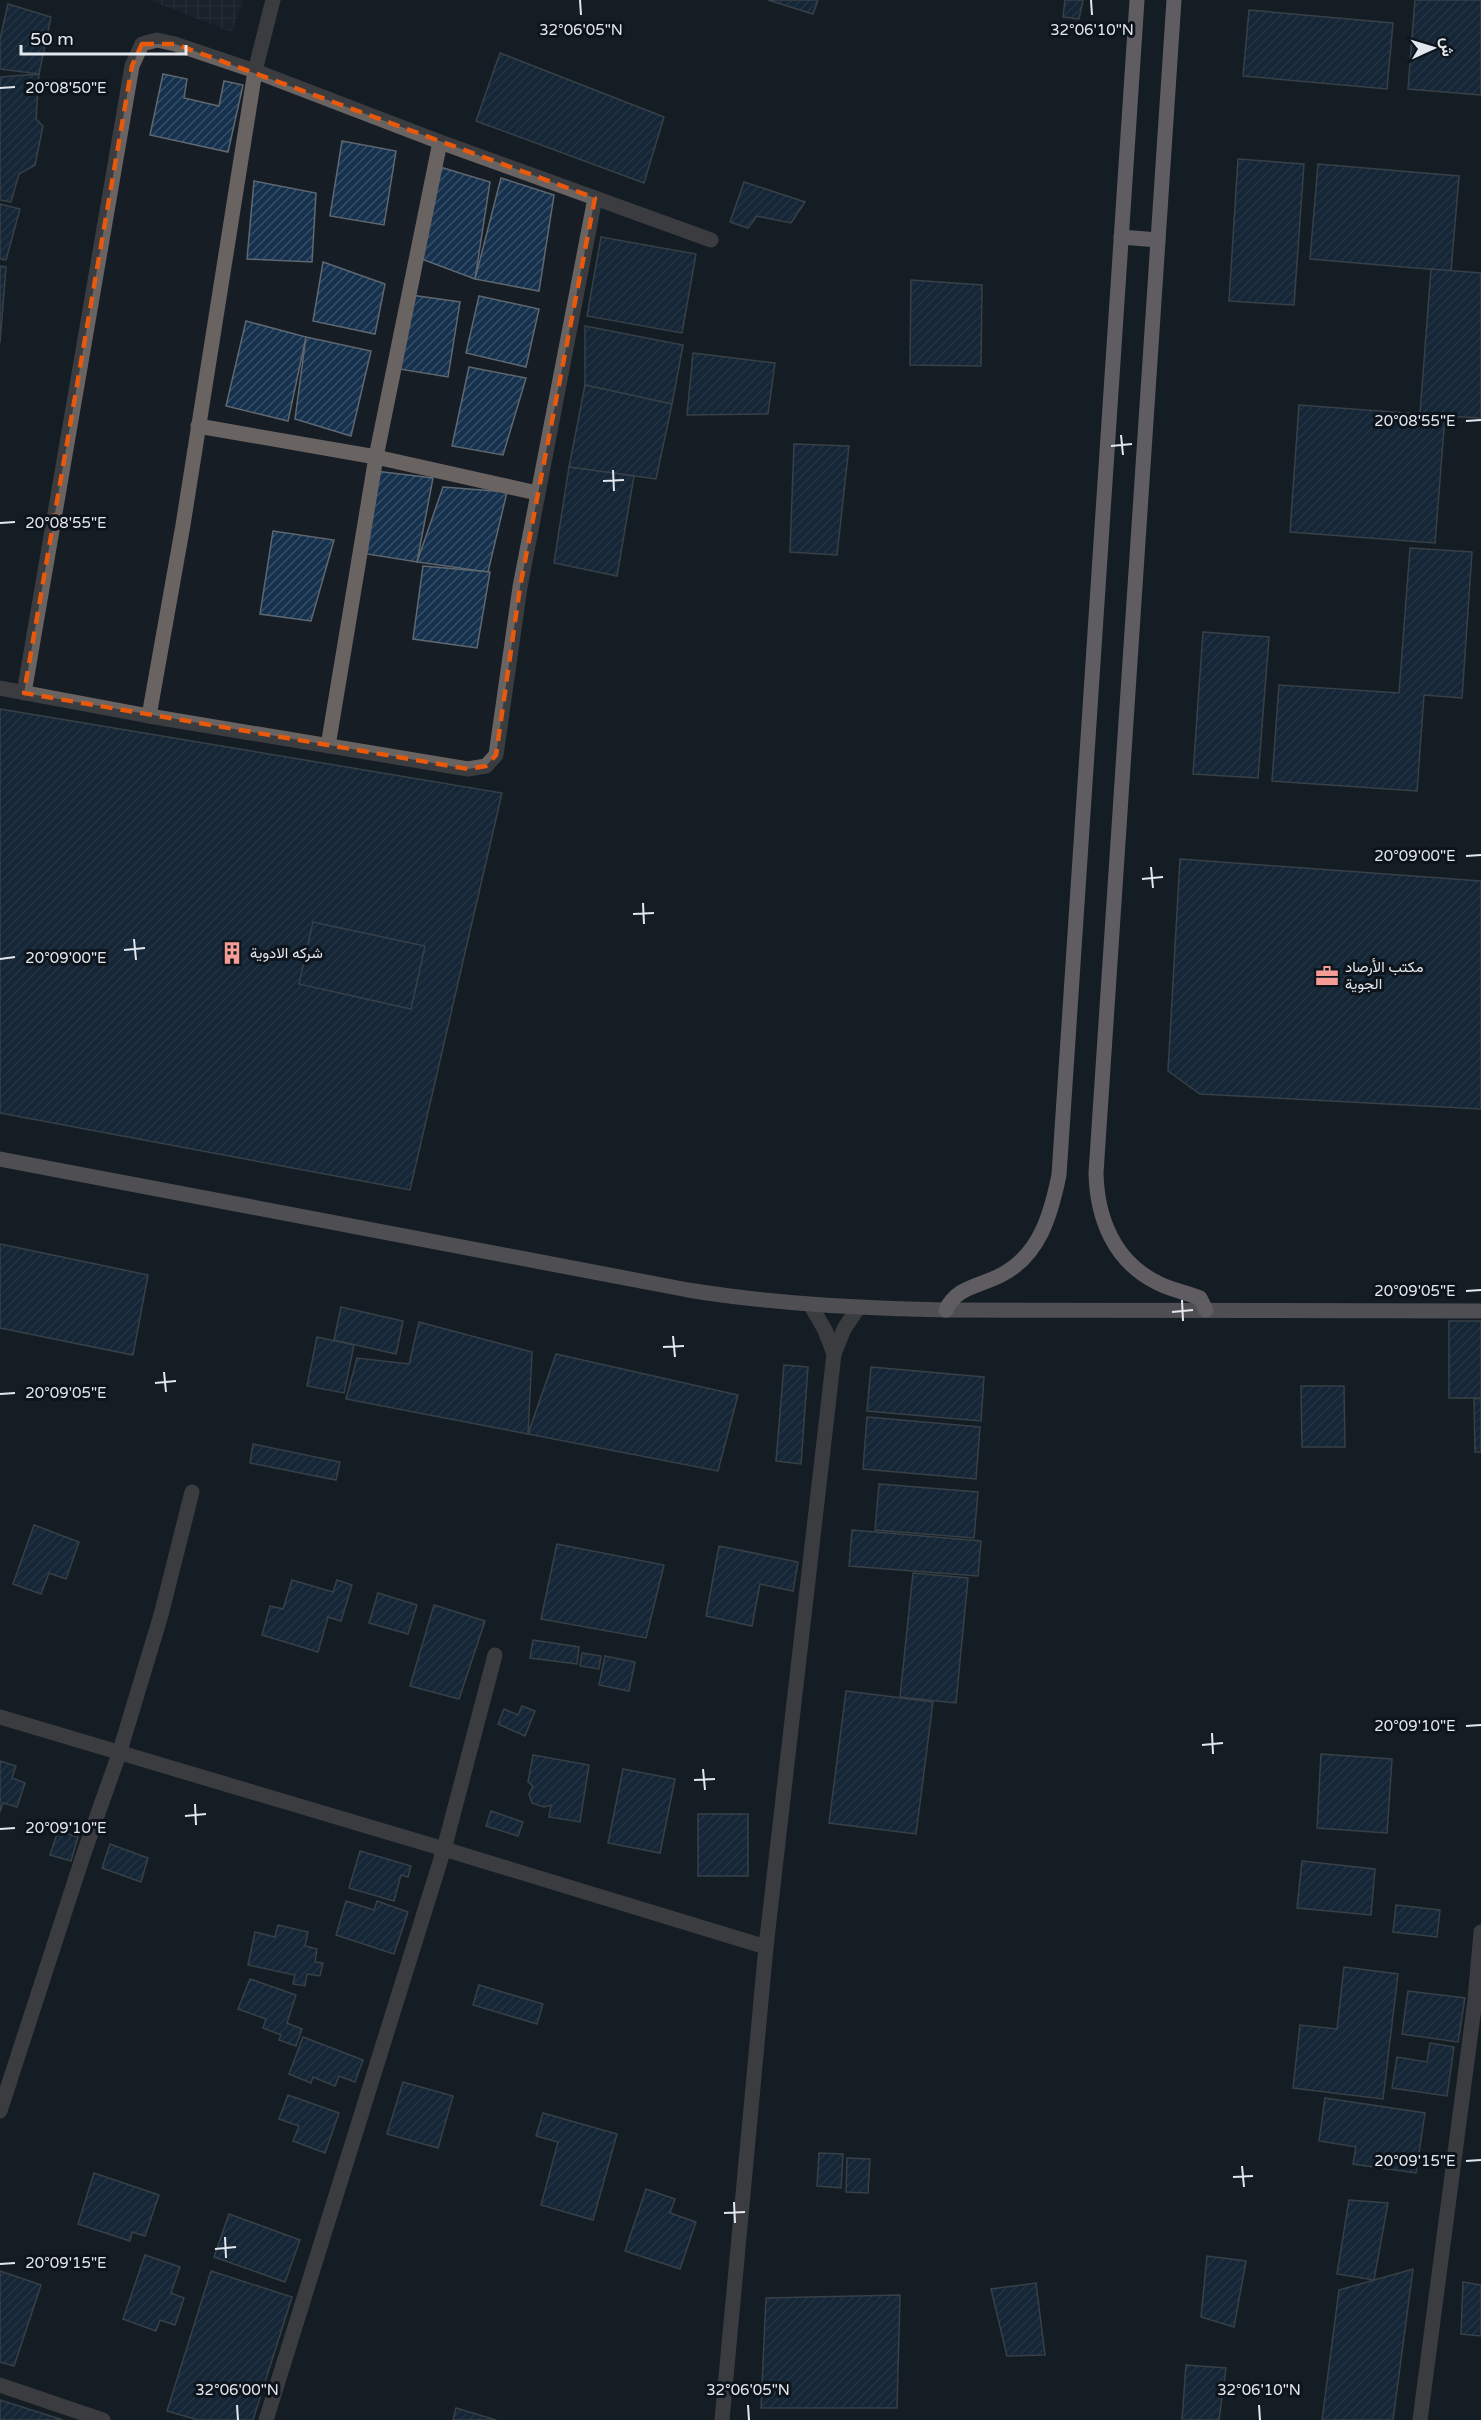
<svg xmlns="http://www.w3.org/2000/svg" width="1481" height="2420" font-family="'Varela Round',Vazirmatn,sans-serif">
<defs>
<pattern id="industrial-grid" width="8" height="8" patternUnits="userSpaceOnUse" patternTransform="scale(1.5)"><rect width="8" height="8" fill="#1d2834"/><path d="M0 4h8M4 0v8" fill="none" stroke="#333d48"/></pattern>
<pattern id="building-hatch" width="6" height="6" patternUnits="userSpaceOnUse" patternTransform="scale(1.5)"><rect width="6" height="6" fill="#15314d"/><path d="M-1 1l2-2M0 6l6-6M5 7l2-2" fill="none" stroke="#374f67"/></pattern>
</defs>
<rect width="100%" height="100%" fill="#161d25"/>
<polygon fill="url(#industrial-grid)" points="149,0 243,0 232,32"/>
<g fill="url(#building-hatch)" stroke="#5f6871" stroke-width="1.5">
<polygon points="768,0 818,0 813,14"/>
<polygon points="1065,0 1083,0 1079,19 1063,17"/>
<polygon points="1415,0 1481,0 1481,95 1408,89"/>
<polygon points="8,4 51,17 39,74 0,69 0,39"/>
<polygon points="1249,10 1393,23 1387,89 1243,76"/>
<polygon points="500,53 664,117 644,183 476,121"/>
<polygon points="39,74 36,119 43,126 35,165 19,174 11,202 0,200 0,77"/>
<polygon points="163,74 187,79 184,98 219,106 224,81 243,85 228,152 150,135"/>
<polygon points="342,141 396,151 384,225 330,216"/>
<polygon points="1238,159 1304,164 1294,305 1229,301"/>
<polygon points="1318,164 1459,176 1451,271 1310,259"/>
<polygon points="440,167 490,182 475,279 419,258"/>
<polygon points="501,178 554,195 539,291 475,279"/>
<polygon points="254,181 316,193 312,262 247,259"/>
<polygon points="744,182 805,202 791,223 757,216 748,228 730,222"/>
<polygon points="0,204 20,209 6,260 0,259"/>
<polygon points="601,237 696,254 682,333 587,316"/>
<polygon points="323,262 385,284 375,334 313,321"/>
<polygon points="0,266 6,267 0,343"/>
<polygon points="1431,269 1481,273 1481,418 1445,416 1435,543 1290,532 1299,405 1420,414"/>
<polygon points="911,280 982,285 981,366 910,365"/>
<polygon points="411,295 460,302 448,377 399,369"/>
<polygon points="479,296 539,309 526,367 466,353"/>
<polygon points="246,321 306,337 288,421 226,406"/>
<polygon points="585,326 683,345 672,404 585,385"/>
<polygon points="306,337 371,351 351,436 295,419"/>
<polygon points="693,353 775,363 768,414 687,415"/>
<polygon points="469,367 526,378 503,455 452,446"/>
<polygon points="585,385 672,404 656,479 569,467"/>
<polygon points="794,444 849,446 837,555 790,552"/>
<polygon points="569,467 634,476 617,576 554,563"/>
<polygon points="375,471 433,478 417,562 361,553"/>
<polygon points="443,487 507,492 488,572 417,562"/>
<polygon points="273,531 334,540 311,621 260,614"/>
<polygon points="1410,548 1472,552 1462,698 1424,695 1417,791 1272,781 1279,685 1399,693"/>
<polygon points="423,566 490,572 477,648 413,639"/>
<polygon points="1203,632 1269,637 1258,778 1193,774"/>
<polygon points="0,709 502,793 410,1190 0,1113"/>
<polygon points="1180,859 1481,881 1481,1109 1200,1094 1168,1071"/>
<polygon points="313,922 425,946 411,1009 299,984"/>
<polygon points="0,1244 148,1275 133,1355 0,1328"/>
<polygon points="341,1307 403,1321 396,1354 334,1340"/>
<rect x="1449" y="1321" width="32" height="77"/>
<polygon points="419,1322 532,1352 528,1434 346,1399 357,1358 409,1364"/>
<polygon points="317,1337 354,1345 344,1393 307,1386"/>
<polygon points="556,1354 738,1395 718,1471 528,1434"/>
<polygon points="784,1365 808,1367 801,1464 776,1461"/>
<polygon points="871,1367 984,1377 981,1421 867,1411"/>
<polygon points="1301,1386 1344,1386 1345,1447 1302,1447"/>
<polygon points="1481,1398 1481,1452 1475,1452 1474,1399"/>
<polygon points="867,1417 980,1427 976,1479 863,1469"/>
<polygon points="253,1444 340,1462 336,1480 250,1463"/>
<polygon points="879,1484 978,1492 974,1538 875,1530"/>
<polygon points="34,1525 79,1542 66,1579 49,1573 41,1594 13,1584"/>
<polygon points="852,1530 981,1541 978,1576 849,1566"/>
<polygon points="557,1544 664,1565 646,1638 541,1619"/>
<polygon points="719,1546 798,1562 793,1591 760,1584 752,1626 706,1616"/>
<polygon points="913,1573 968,1578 956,1703 900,1697"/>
<polygon points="292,1580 333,1592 337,1580 352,1585 341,1621 328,1617 318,1652 262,1635 270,1606 283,1609"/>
<polygon points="378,1593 417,1605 408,1634 369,1623"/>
<polygon points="434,1605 485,1621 459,1699 410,1686"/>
<polygon points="533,1640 579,1647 577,1664 530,1658"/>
<polygon points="582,1653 601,1656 599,1669 580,1666"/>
<polygon points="605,1656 635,1662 629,1691 599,1685"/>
<polygon points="846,1691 933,1702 916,1834 829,1823"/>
<polygon points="522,1706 535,1711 525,1736 498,1724 504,1709 518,1715"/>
<polygon points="1321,1754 1392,1759 1387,1833 1317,1828"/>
<polygon points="533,1755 589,1765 580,1822 549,1817 551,1805 544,1807 532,1803 529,1794 533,1786 528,1782"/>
<polygon points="0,1761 16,1766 12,1778 25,1783 17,1807 3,1803 0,1812"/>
<polygon points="623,1769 675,1779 660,1853 608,1843"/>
<polygon points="491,1811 523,1822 518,1836 486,1826"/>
<rect x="698" y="1814" width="50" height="62"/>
<polygon points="58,1831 78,1837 71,1861 50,1855"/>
<polygon points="110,1844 148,1858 141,1882 102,1868"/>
<polygon points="360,1851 411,1866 408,1877 401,1875 394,1901 349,1888"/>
<polygon points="1302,1861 1375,1869 1371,1915 1297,1908"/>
<polygon points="346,1901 374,1910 377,1901 408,1912 394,1954 336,1935"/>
<polygon points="1396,1905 1440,1910 1437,1937 1393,1932"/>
<polygon points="278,1925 308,1932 305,1946 317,1949 315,1962 323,1963 320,1976 307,1974 305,1986 293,1984 295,1975 248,1965 255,1932 275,1937"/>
<polygon points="1344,1967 1398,1974 1383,2099 1293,2088 1300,2025 1337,2029"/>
<polygon points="250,1979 296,1995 287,2023 302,2029 296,2046 279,2040 281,2035 263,2028 266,2019 238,2009"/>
<polygon points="479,1985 543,2004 537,2024 473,2005"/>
<polygon points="1408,1991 1465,1998 1458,2042 1402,2034"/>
<polygon points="303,2037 363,2060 355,2082 339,2076 335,2086 313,2077 311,2083 289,2074"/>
<polygon points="1430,2043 1454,2047 1447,2096 1392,2088 1397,2057 1427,2062"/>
<polygon points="403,2082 453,2096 438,2148 387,2134"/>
<polygon points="288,2095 339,2113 325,2153 293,2141 299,2126 279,2119"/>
<polygon points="1325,2098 1425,2113 1416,2173 1353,2164 1356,2147 1319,2141"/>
<polygon points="543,2113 617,2134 593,2220 541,2205 558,2142 536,2136"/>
<polygon points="819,2153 843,2154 841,2188 817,2186"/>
<polygon points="847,2158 870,2159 868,2193 846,2192"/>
<polygon points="94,2173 159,2195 145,2236 132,2232 130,2241 78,2224"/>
<polygon points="646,2189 675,2199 670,2213 696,2222 680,2269 625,2251"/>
<polygon points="1349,2200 1388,2203 1374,2280 1337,2274"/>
<polygon points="229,2214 300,2240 285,2282 214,2257"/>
<polygon points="145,2255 180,2267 171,2293 184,2298 175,2325 160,2320 156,2331 123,2319"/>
<polygon points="1207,2256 1246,2261 1234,2327 1201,2317"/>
<polygon points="1413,2269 1393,2420 1322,2420 1339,2290"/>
<polygon points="0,2271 41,2285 14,2366 0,2362"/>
<polygon points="211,2271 292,2297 253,2420 198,2420 167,2411"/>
<polygon points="1463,2282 1481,2285 1481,2336 1461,2334"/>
<polygon points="1036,2283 1045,2355 1007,2356 991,2289"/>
<polygon points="900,2295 897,2408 761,2408 766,2298"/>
<polygon points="1186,2365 1226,2368 1219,2420 1182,2420"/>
<polygon points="0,2400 63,2420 0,2420"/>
<polygon points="456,2408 496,2420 453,2420"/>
</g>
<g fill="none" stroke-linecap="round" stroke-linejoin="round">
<g stroke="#696362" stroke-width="15">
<polyline points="198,426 376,457 537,493"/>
<polyline points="0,688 149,716 183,525 255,71 273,0"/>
<polyline points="24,693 132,66 142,44 157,40 175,44 255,71 440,142 711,240"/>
<polyline points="149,716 468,769 486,766 496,755 520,587 595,198"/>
<polyline points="328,746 376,457 440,142"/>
<polyline points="811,1306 825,1330 834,1354"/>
<polyline points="0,1717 444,1849 766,1947"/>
<polyline points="0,2111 84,1853 119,1754 161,1615 192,1492"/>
<polyline points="0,2385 103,2420"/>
<polyline points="266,2420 444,1849 495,1655"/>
<polyline points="722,2420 766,1947 834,1354 844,1329 858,1308"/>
<polyline points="1420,2420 1475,2000 1481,1932"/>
</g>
<path stroke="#968b8a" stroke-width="15" d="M0,1159L688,1290C774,1304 859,1308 946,1310L1481,1311"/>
<g stroke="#b8abaa" stroke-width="15">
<path d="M1174,0L1096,1173C1097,1218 1114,1261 1156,1282C1170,1290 1186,1292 1200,1298L1206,1310"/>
<polyline points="1121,237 1158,240"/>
<path d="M946,1310C956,1286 982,1286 1003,1274C1040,1254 1051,1214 1059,1175L1137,0"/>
</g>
</g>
<path d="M0 0H1481V2420H0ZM142,44H175L595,198L520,587L496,755L486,766L468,769L24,693L132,66Z" fill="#161d25" fill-opacity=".55" fill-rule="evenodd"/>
<path fill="none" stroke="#e8590c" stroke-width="4.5" stroke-dasharray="12 8" stroke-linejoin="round" d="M142,44H175L595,198L520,587L496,755L486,766L468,769L24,693L132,66Z"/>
<path fill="none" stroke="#e3e8ee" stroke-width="2" d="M580,0L581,15M1091,0L1092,15M0,88L15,87M1466,421L1481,420M1121,435L1123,455M1111,446L1132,444M613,470L614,491M603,481L624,480M0,523L15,522M1466,856L1481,855M1151,867L1153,888M1142,879L1163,877M643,903L644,924M633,914L654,913M134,939L136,960M124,950L145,948M0,959L15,957M1466,1291L1481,1290M1182,1300L1183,1321M1172,1312L1193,1310M673,1336L675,1357M663,1347L684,1346M164,1372L166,1392M155,1383L176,1381M0,1394L15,1393M1466,1726L1481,1725M1212,1733L1213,1754M1202,1745L1223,1743M703,1769L705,1790M694,1780L715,1779M195,1804L196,1825M185,1816L206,1814M0,1829L15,1828M1466,2161L1481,2160M1242,2166L1244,2187M1233,2177L1253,2176M734,2202L735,2223M724,2213L745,2212M225,2237L226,2258M215,2249L236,2247M0,2264L15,2263M237,2405L238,2420M748,2405L749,2420M1259,2405L1260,2420"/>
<defs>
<g id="building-bare" transform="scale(1.8)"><path d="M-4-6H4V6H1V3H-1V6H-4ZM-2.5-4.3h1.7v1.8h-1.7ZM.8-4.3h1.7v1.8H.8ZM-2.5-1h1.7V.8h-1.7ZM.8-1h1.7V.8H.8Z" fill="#f59c96" stroke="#0d141b" stroke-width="2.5" paint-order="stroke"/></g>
<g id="office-bare" transform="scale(1.8)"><path d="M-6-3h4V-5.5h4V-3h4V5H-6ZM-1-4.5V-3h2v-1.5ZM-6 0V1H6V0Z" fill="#f59c96" stroke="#0d141b" stroke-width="2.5" paint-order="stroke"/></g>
</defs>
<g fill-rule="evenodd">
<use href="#building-bare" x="232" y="953"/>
<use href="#office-bare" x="1327" y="976"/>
</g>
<g text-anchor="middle" stroke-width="6" stroke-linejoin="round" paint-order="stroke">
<g font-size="15" fill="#e3e8ee" stroke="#0d141b" text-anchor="start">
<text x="250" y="958">شركه الادوية</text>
<text x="1345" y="972">مكتب الأرصاد<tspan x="1345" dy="17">الجوية</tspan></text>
</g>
</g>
<g font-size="15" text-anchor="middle" fill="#e3e8ee" stroke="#0d141b" stroke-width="6" stroke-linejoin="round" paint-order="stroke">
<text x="581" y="35">32°06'05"N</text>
<text x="1092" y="35">32°06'10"N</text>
<text x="66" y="93">20°08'50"E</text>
<text x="1415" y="426">20°08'55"E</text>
<text x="66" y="528">20°08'55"E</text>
<text x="1415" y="861">20°09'00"E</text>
<text x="66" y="963">20°09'00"E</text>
<text x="1415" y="1296">20°09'05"E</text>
<text x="66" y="1398">20°09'05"E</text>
<text x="1415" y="1731">20°09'10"E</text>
<text x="66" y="1833">20°09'10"E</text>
<text x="1415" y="2166">20°09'15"E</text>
<text x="66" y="2268">20°09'15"E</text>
<text x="237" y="2395">32°06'00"N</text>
<text x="748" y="2395">32°06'05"N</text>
<text x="1259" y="2395">32°06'10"N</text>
</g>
<g transform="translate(1433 48) rotate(86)" stroke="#0d141b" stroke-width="4.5" paint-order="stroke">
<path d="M0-4.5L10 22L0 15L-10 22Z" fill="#e3e8ee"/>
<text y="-9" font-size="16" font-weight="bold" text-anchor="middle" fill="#e3e8ee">ش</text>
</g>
<path d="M21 45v9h165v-9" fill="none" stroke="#e3e8ee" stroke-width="3"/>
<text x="30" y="45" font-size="18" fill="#e3e8ee" stroke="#0d141b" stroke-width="4.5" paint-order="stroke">50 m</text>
</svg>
